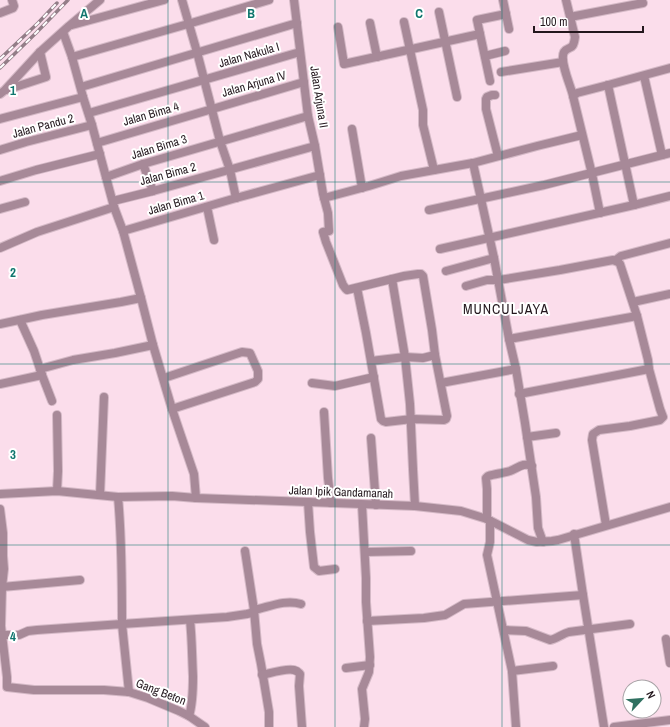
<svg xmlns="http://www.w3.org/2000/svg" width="670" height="727" font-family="'Archivo Narrow',sans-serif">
<rect width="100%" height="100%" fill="#fbddeb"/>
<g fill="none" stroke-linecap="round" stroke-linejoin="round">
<g stroke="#d4b9c6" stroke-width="10">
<g id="minor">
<polyline points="182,0 197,52 220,141 230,170 236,198"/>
<polyline points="294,0 308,116 315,146 323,194 328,213 329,231 323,232 326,242 343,285 346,289 347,290 404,276 418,274 421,274 423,276 432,330 435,355 447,416 446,419 444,420 412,419 386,422 383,421 381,419 366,333 357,288"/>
<polyline points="503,0 509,29"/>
<path d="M566,0L575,37C573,52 569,45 564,52C559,61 571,86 573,96"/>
<polyline points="439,12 457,97"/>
<polyline points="0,13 13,8 14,6 12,0"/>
<polyline points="570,17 643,3"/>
<polyline points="404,22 423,110 423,125 434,170"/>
<polyline points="370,23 377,57"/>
<polyline points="72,25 164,0"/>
<polyline points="338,27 344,64 480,34"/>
<polyline points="63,32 72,57 83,97 92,125 114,207 123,231 141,298 153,345 172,409 194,474 196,498"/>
<polyline points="485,56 505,51"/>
<polyline points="72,57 188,24 269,0"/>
<polyline points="501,72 563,62"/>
<polyline points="644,76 662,155"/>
<polyline points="490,81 477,20 506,14"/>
<polyline points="608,85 634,205"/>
<polyline points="81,87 297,23"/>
<polyline points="6,90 46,77 40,52"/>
<polyline points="0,94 5,90 40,52 69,26 100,0"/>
<polyline points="495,95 492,95 487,97 486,99 486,109 498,156"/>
<polyline points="89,113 300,52"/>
<polyline points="0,119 83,97"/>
<polyline points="352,129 362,188"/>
<polyline points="97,143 304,82"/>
<polyline points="0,150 26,142 92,125"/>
<polyline points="473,163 481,199 494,258 509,339 516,369 525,423 536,497 538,528 543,542"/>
<polyline points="143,164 153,191"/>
<polyline points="106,177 143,164 308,116"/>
<polyline points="0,181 36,170 100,154"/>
<polyline points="324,198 369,186 401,176 473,163 537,146 582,135"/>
<polyline points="113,201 153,191 315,146"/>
<polyline points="207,207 214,240"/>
<polyline points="0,209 25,202"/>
<polyline points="429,210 544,185 670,153"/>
<polyline points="600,213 592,174 573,96 577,93 608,85 670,68"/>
<polyline points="123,231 236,198 320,175"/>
<polyline points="0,248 37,232 114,207"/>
<polyline points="440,249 634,205 670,196"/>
<polyline points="616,260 621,256 670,243"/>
<polyline points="446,271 494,258"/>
<polyline points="392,279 405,357 410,404 413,469 415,506"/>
<polyline points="466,286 487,280 499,280 560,270 613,260 618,262 620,264 637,316 648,360 649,369 660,409 663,417 660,420 630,426 599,430 593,434 592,440 606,525"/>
<polyline points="633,302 670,294"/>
<polyline points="20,320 34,351 42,375 52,401"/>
<polyline points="0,324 42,315 121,302 141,298"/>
<polyline points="509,339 637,316"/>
<polyline points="371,361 405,357 423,358 435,355"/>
<polyline points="40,369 73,360 115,353 153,345"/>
<polyline points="164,378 242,352 250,353 258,371 258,379 255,382 172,409"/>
<polyline points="312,383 335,386 374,377"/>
<polyline points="441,383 516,369"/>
<polyline points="0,384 42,375"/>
<polyline points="519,394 649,369"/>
<polyline points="324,412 328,478 331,503"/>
<polyline points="527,437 556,433"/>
<polyline points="371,438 376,505"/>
<polyline points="57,491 58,471 57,415"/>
<polyline points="0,494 57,491 118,497 172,496 196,498 415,506 461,511 487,519 528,540 537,542 552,541 558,540 670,507"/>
<polyline points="100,495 104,397"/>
<path d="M118,497C122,539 122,581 122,624L227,617L247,614L251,613L254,610L257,644L261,664L269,712V727"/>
<polyline points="308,502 310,532 314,567 319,571 335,569"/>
<polyline points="362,505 366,578 366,602 370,657 369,672 362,689 365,719 364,727"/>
<polyline points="0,509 3,533 3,556 4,569 2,587 1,626 7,677 7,687 34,690 104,690 129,692 148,698 179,711 189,716 205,727"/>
<path d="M487,519V489L486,478L488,476C495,474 503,473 510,471C518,468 523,462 532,466"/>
<polyline points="490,521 490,542 487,555 512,671 516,727"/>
<polyline points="574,534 583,595 604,727"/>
<path d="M245,551L254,610C269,607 285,599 301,604"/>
<polyline points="365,552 411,551"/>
<polyline points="2,587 80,580"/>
<polyline points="367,621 424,618 445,615 464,604 583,595"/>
<path d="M504,630L526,631L550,640C556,639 562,634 569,632L630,624"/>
<polyline points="3,635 19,635 28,631 37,630 122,624 129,692"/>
<polyline points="666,639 670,663"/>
<polyline points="346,668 370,665"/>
<polyline points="512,671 553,666"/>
<path d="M262,675C271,673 286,668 294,670C298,671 298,672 300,674L299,686L302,727"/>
<path d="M189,716C193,703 193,689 193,676C192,657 192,638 190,620"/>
<polyline points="614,727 670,720"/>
</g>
</g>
<use href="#minor" stroke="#a78998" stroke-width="8"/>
<g stroke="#937e88" stroke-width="3.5">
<g id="rail">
<polyline points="0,59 38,23 57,3"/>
<polyline points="0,68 36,33 68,0"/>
</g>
</g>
<use href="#rail" stroke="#fff" stroke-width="2" stroke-dasharray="6" stroke-linecap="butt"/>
</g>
<path fill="none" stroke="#0f766e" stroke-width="1" stroke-opacity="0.55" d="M168,0V727M335,0V727M502,0V727M0,182H670M0,364H670M0,545H670"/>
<g text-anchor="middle" stroke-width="4" stroke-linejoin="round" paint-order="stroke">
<g font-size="12" fill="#23171d" stroke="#fff">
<text transform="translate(249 55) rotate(-16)" y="4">Jalan Nakula I</text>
<text transform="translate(254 84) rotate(-16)" y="4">Jalan Arjuna IV</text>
<text transform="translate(319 97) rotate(81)" y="4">Jalan Arjuna II</text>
<text transform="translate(151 114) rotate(-16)" y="4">Jalan Bima 4</text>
<text transform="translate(43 126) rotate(-15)" y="4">Jalan Pandu 2</text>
<text transform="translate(159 147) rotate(-17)" y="4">Jalan Bima 3</text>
<text transform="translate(168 174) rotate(-15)" y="4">Jalan Bima 2</text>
<text transform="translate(176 203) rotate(-16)" y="4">Jalan Bima 1</text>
<text transform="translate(341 492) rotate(2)" y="4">Jalan Ipik Gandamanah</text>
<text transform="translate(161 692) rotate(21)" y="4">Gang Beton</text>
</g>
<g font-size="14" letter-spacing="1" fill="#23171d" stroke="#fff">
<text x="506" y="314">MUNCULJAYA</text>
</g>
</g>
<g font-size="13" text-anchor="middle" font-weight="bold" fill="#0f766e" stroke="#fff" stroke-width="4" stroke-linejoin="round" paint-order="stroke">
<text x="84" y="18">A</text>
<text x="251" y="18">B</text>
<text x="419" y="18">C</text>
<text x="13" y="95">1</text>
<text x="13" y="277">2</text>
<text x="13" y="459">3</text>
<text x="13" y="641">4</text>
</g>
<g transform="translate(642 699) rotate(64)"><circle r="19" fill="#ffffff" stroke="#a7a2a5"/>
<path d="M0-3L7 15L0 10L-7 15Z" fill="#307161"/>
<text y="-6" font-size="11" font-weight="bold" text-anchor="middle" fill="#23171d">N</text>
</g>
<path d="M534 26v6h109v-6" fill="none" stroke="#23171d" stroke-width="2"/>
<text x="540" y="26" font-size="12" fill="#23171d" stroke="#ffffff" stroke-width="3" paint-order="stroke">100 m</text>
</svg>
